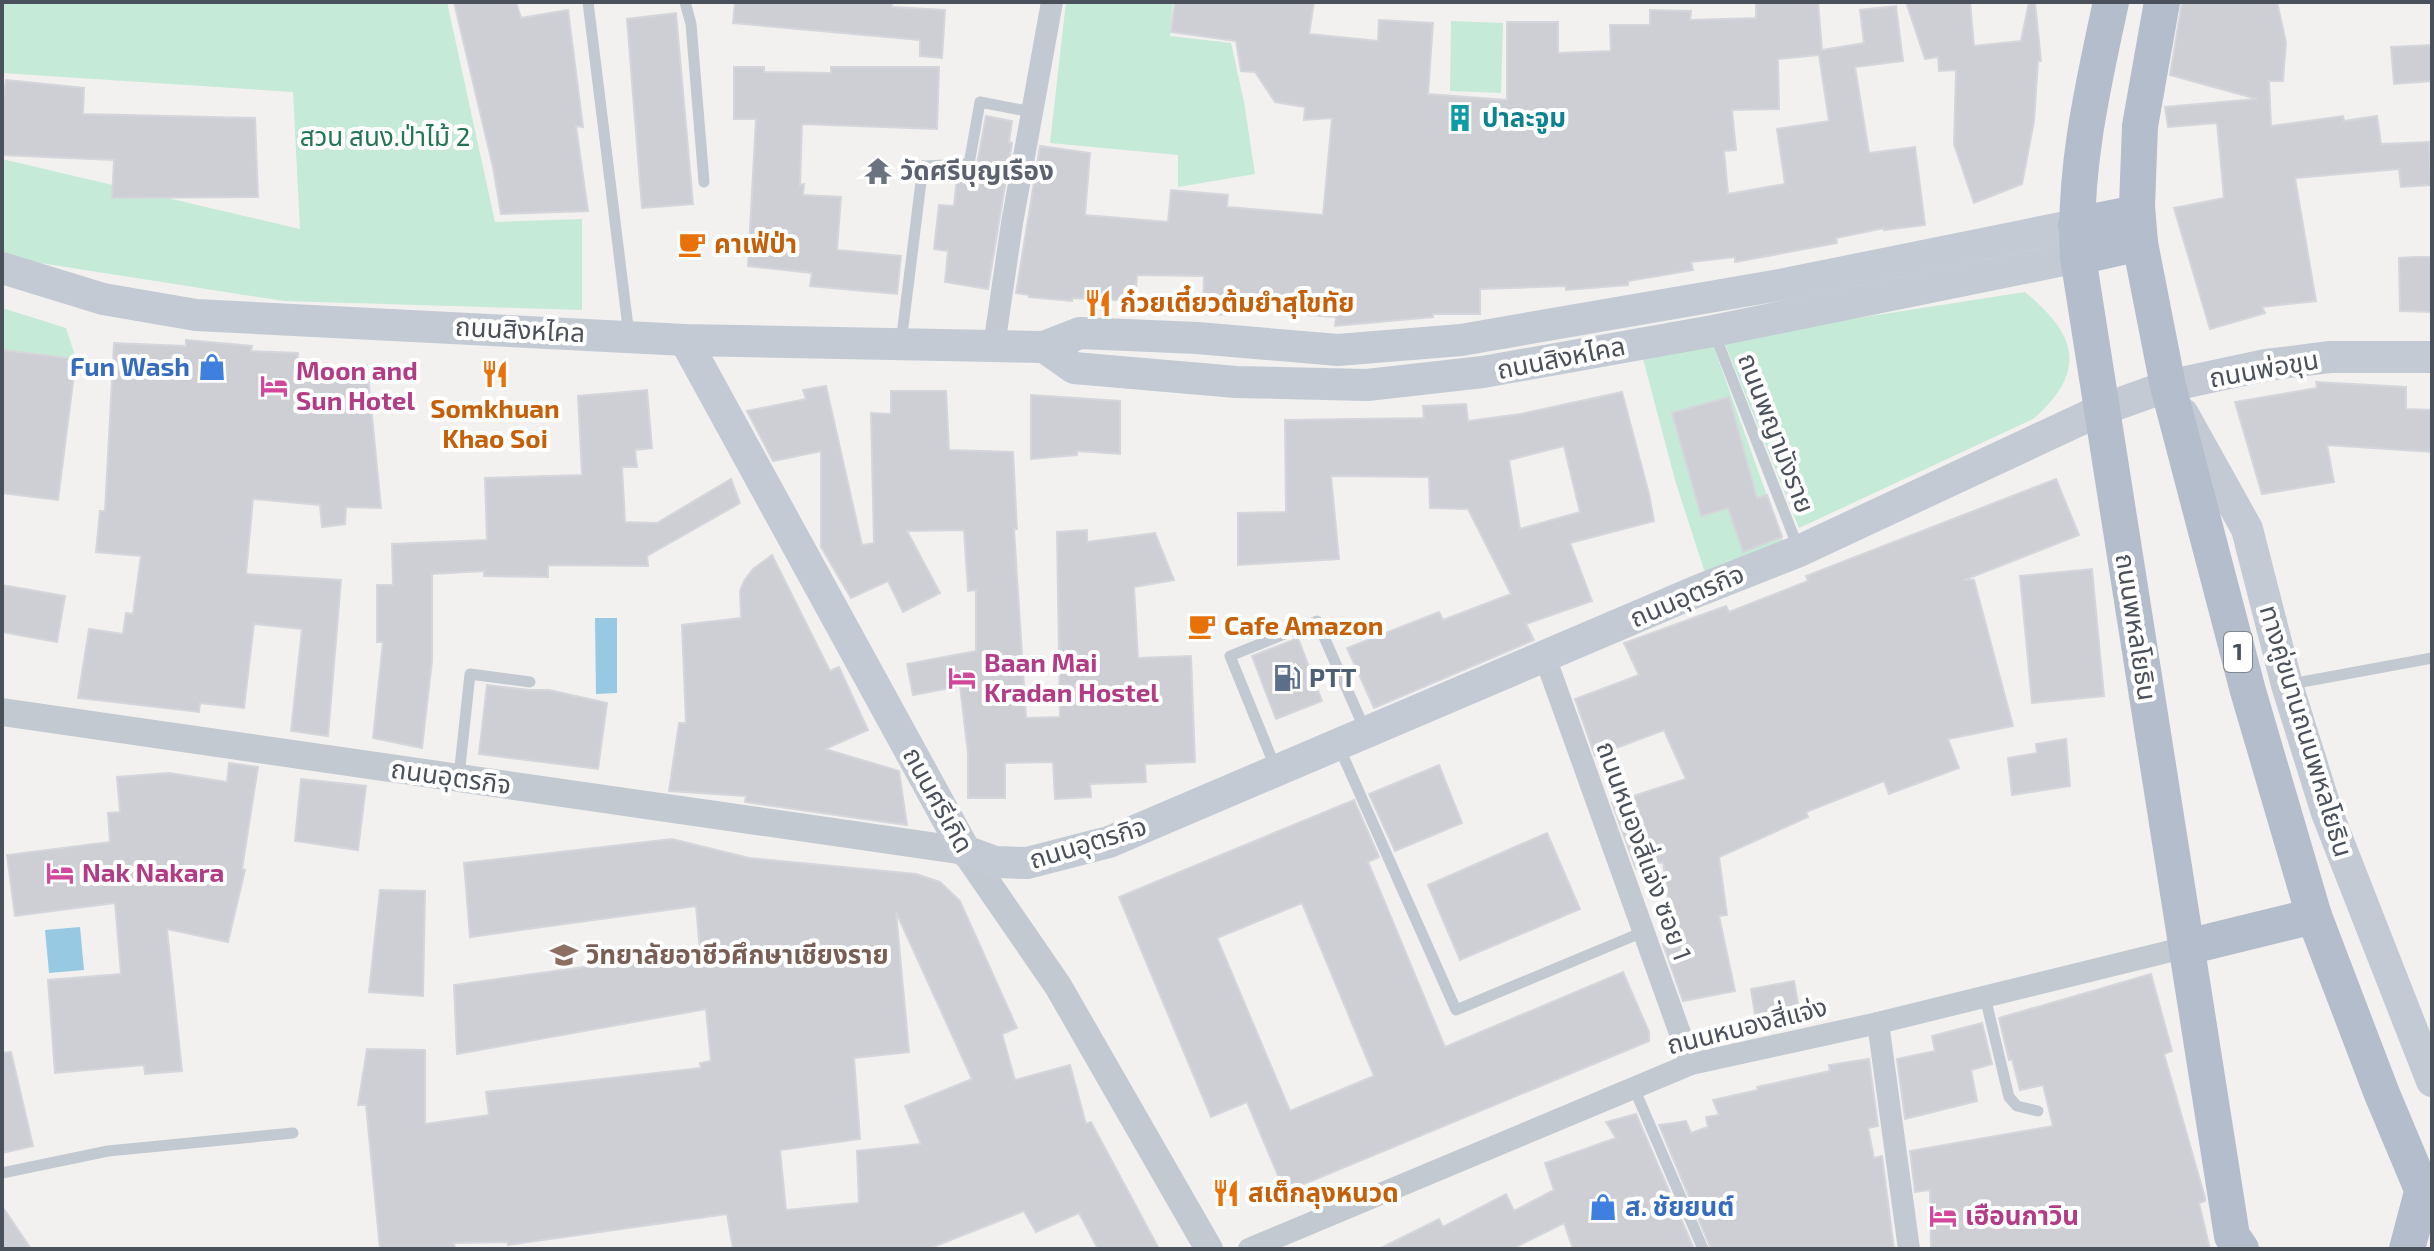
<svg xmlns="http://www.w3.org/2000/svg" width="2434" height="1251" font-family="'Exo 2','Noto Sans Thai',sans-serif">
<rect width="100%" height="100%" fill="#f2f1f0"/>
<g fill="#c5ead7">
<polygon points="2,2 447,2 495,222 582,219 582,310 284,301 2,257 2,159 300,229 293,92 2,73"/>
<polygon points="1066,2 1173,2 1170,36 1231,43 1244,102 1255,174 1178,187 1178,155 1050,143"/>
<polygon points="1451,21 1503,23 1501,93 1450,91"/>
<path d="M2025,292C2077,335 2088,371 2033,419L1799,528L1723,339Z"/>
<polygon points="2,308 66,328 76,359 2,350"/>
<polygon points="1712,342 1784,543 1705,573 1675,480 1642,355"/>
</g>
<g fill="#97cae2">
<polygon points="595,618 617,618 617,693 596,694"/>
<polygon points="80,927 84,970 49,973 45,930"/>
</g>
<g fill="#cecfd4" stroke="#d5d6db" stroke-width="2" fill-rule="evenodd">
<polygon points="454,2 516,2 521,18 568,10 583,127 576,126 588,211 501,214 493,167"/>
<polygon points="735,2 892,2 892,7 945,10 942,58 920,56 920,40 733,23"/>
<path d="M1175,2H1314L1309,34L1378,41L1379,20L1433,23L1428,94L1507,100V22H1558V53L1611,51L1610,25H1650V10L1691,11L1690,20L1756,18V2H1818L1822,50L1864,43L1860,10L1896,6L1903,61L1855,67L1869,153L1915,147L1925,225L1884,230V228L1836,238L1837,243L1735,262V257L1691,262L1693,270L1628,281V285L1566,290V286L1480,289V314H1433V317L1335,326L1336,317L1294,314L1295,305L1241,306L1242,315L1203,314L1204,276L1137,275L1135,301L1072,298V301L1029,297V295L1016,293L1040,146L1090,153L1085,215L1168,222L1171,190L1228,195L1227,207L1323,215L1332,118L1304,120L1305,107L1275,102L1255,72L1241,71L1236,41L1171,32ZM1819,55L1829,121L1777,129L1785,184L1728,194L1724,151L1736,150L1732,110L1779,109L1778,59Z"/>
<polygon points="1906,2 1970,2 1974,46 2021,41 2029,2 2035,2 2041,61 2038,61 2034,121 2022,184 1974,203 1954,144 1956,70 1939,71 1938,57 1925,59"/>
<polygon points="2182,2 2277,2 2286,42 2283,81 2269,81 2271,126 2343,116 2344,121 2377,116 2381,144 2429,142 2431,185 2401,187 2399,169 2295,178 2316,301 2262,307 2265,313 2210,329 2174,208 2224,198 2217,123 2168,127 2165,107 2257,99 2170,75"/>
<polygon points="676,13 693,204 642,208 627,19"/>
<polygon points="2432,45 2432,81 2394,84 2391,47"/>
<polygon points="734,67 764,67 764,72 831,73 831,67 939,67 937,129 802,124 800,185 804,184 803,195 841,197 837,250 901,256 897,294 810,286 812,273 748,266 756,119 734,119"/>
<polygon points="6,80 84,88 83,114 255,118 258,197 112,198 114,160 2,155 2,104"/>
<polygon points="986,116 1012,121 1009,142 1012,143 988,289 945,282 948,251 934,249 939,205 954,206 957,177 974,180"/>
<polygon points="2414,257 2432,257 2432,312 2400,311 2399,258"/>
<polygon points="186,340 252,346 251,351 298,353 297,372 367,365 381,508 346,507 345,524 322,527 320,505 253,499 246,574 341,580 328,736 291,731 302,629 254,624 244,708 200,703 199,712 78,698 89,629 123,634 126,613 133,614 141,556 96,552 100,511 105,511 114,343 186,346"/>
<polygon points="2,350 76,359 58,500 2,493"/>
<polygon points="2316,382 2406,387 2406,409 2432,410 2432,452 2327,445 2334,482 2262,494 2235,402 2317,388"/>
<polygon points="826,386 862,545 874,543 871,413 891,414 891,391 946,391 949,450 1013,452 1017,529 1014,529 1026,718 1060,717 1057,532 1087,530 1087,542 1155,533 1174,580 1134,587 1138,658 1191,656 1195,762 1145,764 1146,782 1090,784 1091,797 1055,799 1053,762 1005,763 1005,798 968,798 968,754 960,686 913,695 907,664 976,651 976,590 968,591 964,530 907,531 940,593 903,612 888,581 851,598 821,547 821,451 773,461 747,411 806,399 803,390"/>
<polygon points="647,390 652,448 635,450 637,467 622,467 625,522 657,523 731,479 740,503 647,556 648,566 548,565 548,577 484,576 484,571 432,574 432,661 422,748 373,738 383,642 377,642 377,585 393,585 392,544 487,540 485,478 582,475 578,396"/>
<path d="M1622,392L1649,494L1654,521L1570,543L1592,601L1526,624L1534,640L1374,708L1347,648L1439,612L1443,620L1511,594L1468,509L1430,508L1429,477L1331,476L1339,559L1238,565V513L1286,512L1285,420L1424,418L1423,406L1466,404L1468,421L1521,414ZM1564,446L1580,512L1520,529L1509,460Z"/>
<polygon points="1031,395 1120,401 1120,454 1077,451 1077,455 1031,459"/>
<polygon points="1729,397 1757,498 1767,495 1782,537 1743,552 1728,508 1701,516 1672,413"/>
<polygon points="2056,479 2079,535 1964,580 1974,580 2013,726 1948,739 1959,768 1889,794 1884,781 1806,812 1808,817 1719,857 1727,915 1719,916 1735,991 1683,1001 1663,944 1674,942 1663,862 1636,869 1612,803 1686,779 1664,730 1595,756 1575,699 1639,675 1624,643 1726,606 1729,612 1808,581 1806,576"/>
<polygon points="772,555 830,671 839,667 868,730 825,749 899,771 907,825 745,802 746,796 669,791 679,723 686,723 682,625 741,618 740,591 744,581 753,569"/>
<polygon points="2092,569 2104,696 2032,703 2020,576"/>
<polygon points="2,585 65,596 57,642 2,632"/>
<polygon points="1298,638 1322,701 1276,719 1252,656"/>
<polygon points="487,685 529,690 549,690 607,703 598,769 479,754"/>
<polygon points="2066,739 2070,786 2012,795 2008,758 2037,753 2036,744"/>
<polygon points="229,763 258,767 242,869 245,870 228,942 167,929 182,1071 145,1074 144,1065 55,1073 48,980 121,974 115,903 15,916 7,855 110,842 108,813 120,812 117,777 169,773 227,782"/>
<polygon points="1439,765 1462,823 1395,851 1369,794"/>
<polygon points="301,779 366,786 358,850 295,841"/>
<path d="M1354,800L1379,857L1368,862L1445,1047L1623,972L1649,1032V1041L1285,1192L1247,1102L1211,1117L1119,897ZM1302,903L1374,1076L1290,1111L1217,938Z"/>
<polygon points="1547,833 1580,909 1460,960 1428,885"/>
<path d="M672,839L749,858L916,874L940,882L960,901L1017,1028L1002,1034L1015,1080L1070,1065L1086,1124L1091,1122L1159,1249H1098L1079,1213L1036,1232L1024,1211L928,1249H733L727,1214L508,1245V1242L454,1243L455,1249H380L366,1105H358L367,1049L425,1050V1124L489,1115L486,1092L701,1068L700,1063L711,1061L706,1009L457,1054L454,985L700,951L696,906L470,937L464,863ZM896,912L972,1079L905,1106L921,1144L857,1151L859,1203L786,1210L780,1150L860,1139L854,1058L909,1052Z"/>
<polygon points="380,890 425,891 423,996 369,992"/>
<polygon points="2151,974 2172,1051 2164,1054 2205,1198 2205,1201 2199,1203 2210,1249 1931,1249 1930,1190 1915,1192 1910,1151 2053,1126 2043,1085 2020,1090 2012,1059 2009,1060 1999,1018"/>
<polygon points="1794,981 1801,1020 1757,1028 1751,989"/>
<polygon points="1982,1023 1992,1064 1971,1070 1977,1101 1905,1119 1897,1059 1935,1051 1932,1036"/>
<polygon points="11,1052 33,1146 2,1153 2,1053"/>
<polygon points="1869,1059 1878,1126 1868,1128 1874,1158 1882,1156 1894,1249 1711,1249 1659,1125 1686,1121 1691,1133 1708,1127 1706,1117 1719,1115 1713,1100 1758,1090 1757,1087 1830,1071 1829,1065"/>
<polygon points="1636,1114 1694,1249 1573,1249 1564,1223 1512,1249 1379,1249 1439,1219 1443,1227 1506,1194 1514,1211 1554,1190 1545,1163 1616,1138 1606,1122"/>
<polygon points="2,1206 31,1249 2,1249"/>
</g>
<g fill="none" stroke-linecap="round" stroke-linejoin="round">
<g stroke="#c3c9d0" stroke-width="11">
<polyline points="588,2 629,335"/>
<polyline points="685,2 691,24 704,182"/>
<polyline points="1715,335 1799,550"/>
<polyline points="901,343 923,166 969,164 980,102 1032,112"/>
<polyline points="2291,684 2432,658"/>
<polyline points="1339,747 1456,1010 1643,932"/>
<polyline points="1276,769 1230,656 1317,621 1365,730"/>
<polyline points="459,776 470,674 530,682"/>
<polyline points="1985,997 2009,1097 2017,1106 2038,1111"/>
<polyline points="1634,1088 1703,1249"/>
<polyline points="2,1173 108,1151 293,1133"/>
</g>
<g stroke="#c3c9d0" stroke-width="22">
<polyline points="994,346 1012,223 1052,2"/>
<polyline points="1545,657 1691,1064"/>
<polyline points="1878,1023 1909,1249"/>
<polyline points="1249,1249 1691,1064 1878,1023 2187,947"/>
</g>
<polyline stroke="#c3c9d0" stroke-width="28" points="2,712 965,851 1058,986 1209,1249"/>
<g stroke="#c3cad4" stroke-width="32">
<polyline points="2,268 103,299 196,315 685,340 1044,347 1080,333 1197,338 1338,350 1461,340 1785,284 2076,225"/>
<polyline points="685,340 965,851 995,862 1027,863 1109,842 1695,592 1799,551 2101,410 2168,386 2266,365 2330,357 2432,357"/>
<polyline points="1044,347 1074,368 1236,382 1367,385 1483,372 1713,331 2078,257"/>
<polyline points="2183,414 2247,529 2287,685 2327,813 2432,1081"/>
</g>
<g stroke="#b3bdcb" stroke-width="36">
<path d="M2111,2C2093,85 2073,172 2078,257L2232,1236L2241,1249"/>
<polyline points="2162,2 2140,126 2137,206 2140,243 2168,386 2248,691 2314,916 2382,1094 2432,1213"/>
<polyline points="2076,225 2137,213"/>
<polyline points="2078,257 2140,243"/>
<polyline points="2187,947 2314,916"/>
<polyline points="2407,1249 2422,1192"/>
</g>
</g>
<defs>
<g id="building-bare" transform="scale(2.16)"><path d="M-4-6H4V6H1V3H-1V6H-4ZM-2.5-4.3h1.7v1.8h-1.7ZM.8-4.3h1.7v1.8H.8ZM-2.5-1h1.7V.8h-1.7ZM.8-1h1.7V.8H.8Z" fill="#0f9aa8" stroke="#fff" stroke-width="2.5" paint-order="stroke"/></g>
<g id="temple-bare" transform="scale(2.16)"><path d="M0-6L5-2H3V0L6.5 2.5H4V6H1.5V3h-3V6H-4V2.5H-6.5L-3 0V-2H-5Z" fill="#6b7280" stroke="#fff" stroke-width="2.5" paint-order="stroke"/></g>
<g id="cafe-bare" transform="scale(2.16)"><path d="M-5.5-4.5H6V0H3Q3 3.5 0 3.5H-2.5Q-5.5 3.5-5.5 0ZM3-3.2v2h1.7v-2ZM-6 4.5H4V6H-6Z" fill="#e8710a" stroke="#fff" stroke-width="2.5" paint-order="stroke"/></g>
<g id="restaurant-bare" transform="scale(2.16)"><path d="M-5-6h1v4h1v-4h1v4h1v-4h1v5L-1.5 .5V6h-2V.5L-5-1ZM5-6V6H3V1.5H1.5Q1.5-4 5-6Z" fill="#e8710a" stroke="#fff" stroke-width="2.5" paint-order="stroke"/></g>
<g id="shop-bare" transform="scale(2.16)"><path d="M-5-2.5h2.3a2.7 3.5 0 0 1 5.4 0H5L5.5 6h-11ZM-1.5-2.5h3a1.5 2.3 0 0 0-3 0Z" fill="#3f7fe0" stroke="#fff" stroke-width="2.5" paint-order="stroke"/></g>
<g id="hotel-bare" transform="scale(2.16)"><path d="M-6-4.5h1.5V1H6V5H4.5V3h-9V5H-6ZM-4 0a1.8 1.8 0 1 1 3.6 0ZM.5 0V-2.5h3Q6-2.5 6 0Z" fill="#d1479c" stroke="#fff" stroke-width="2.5" paint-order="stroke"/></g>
<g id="fuel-bare" transform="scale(2.16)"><path d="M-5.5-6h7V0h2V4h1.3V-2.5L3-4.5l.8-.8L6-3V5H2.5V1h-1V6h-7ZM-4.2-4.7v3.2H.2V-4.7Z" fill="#5c6f8a" stroke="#fff" stroke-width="2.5" paint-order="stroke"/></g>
<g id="university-bare" transform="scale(2.16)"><path d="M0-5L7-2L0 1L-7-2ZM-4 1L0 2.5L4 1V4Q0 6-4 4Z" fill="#8d6e63" stroke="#fff" stroke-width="2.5" paint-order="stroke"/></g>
</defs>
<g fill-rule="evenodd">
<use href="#building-bare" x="1460" y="118"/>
<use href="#temple-bare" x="878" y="171"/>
<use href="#cafe-bare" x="692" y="244"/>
<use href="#restaurant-bare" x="1098" y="303"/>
<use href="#shop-bare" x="212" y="367"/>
<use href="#restaurant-bare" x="495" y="374"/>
<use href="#hotel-bare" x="274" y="386"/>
<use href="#cafe-bare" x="1202" y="626"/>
<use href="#hotel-bare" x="962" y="678"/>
<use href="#fuel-bare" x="1287" y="678"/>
<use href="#hotel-bare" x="60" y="873"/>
<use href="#university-bare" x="564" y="955"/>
<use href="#restaurant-bare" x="1226" y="1193"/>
<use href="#shop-bare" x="1603" y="1207"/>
<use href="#hotel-bare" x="1943" y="1216"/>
</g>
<g text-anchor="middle" stroke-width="8" stroke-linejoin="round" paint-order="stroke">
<rect fill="#fff" stroke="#80858c" stroke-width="2" x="2224" y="632" width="28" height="40" rx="6"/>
<g font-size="24" font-weight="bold" fill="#4a515b">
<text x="2238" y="660">1</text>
</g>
<g font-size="26" font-weight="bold" fill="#0d838f" stroke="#fff" text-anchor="start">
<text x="1482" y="127">ปาละจูม</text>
</g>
<g font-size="26" fill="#237555" stroke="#fff">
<text x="385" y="146">สวน สนง.ป่าไม้ 2</text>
</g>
<g font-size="26" font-weight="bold" fill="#5b616d" stroke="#fff" text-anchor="start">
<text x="900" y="180">วัดศรีบุญเรือง</text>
</g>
<g font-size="26" font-weight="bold" fill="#c56008" stroke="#fff" text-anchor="start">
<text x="714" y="253">คาเฟ่ป่า</text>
<text x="1120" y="312">ก๋วยเตี๋ยวต้มยำสุโขทัย</text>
<text x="495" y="418" text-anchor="middle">Somkhuan<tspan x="495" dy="30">Khao Soi</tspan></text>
<text x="1224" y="635">Cafe Amazon</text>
<text x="1248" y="1202">สเต็กลุงหนวด</text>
</g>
<g font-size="26" fill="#4a515b" stroke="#fff">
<text transform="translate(520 330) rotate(3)" y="9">ถนนสิงหไคล</text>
<text transform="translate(1561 358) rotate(-11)" y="9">ถนนสิงหไคล</text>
<text transform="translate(2264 369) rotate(-10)" y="9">ถนนพ่อขุน</text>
<text transform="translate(1776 433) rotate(69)" y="9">ถนนพญามังราย</text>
<text transform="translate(1687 596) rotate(-23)" y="9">ถนนอุตรกิจ</text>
<text transform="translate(2136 627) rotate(81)" y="9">ถนนพหลโยธิน</text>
<text transform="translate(2306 731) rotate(73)" y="9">ทางคู่ขนานถนนพหลโยธิน</text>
<text transform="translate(451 777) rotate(8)" y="9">ถนนอุตรกิจ</text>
<text transform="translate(938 800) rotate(61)" y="9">ถนนศรีเกิด</text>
<text transform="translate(1088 843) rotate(-17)" y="9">ถนนอุตรกิจ</text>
<text transform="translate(1644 851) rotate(70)" y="9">ถนนหนองสี่แจ่ง ซอย 1</text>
<text transform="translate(1747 1026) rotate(-14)" y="9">ถนนหนองสี่แจ่ง</text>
</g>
<g font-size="26" font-weight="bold" fill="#366cbe" stroke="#fff" text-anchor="end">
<text x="190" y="376">Fun Wash</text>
<text x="1625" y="1216" text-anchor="start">ส. ชัยยนต์</text>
</g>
<g font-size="26" font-weight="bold" fill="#b23c85" stroke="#fff" text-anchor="start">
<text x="296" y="380">Moon and<tspan x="296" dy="30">Sun Hotel</tspan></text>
<text x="984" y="672">Baan Mai<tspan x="984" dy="30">Kradan Hostel</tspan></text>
<text x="82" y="882">Nak Nakara</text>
<text x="1965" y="1225">เฮือนกาวิน</text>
</g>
<g font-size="26" font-weight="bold" fill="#4e5e75" stroke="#fff" text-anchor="start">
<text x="1309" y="687">PTT</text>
</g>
<g font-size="26" font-weight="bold" fill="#785e54" stroke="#fff" text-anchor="start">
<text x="586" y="964">วิทยาลัยอาชีวศึกษาเชียงราย</text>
</g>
</g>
<rect width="2434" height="1251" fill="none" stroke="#4a515b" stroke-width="8"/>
</svg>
